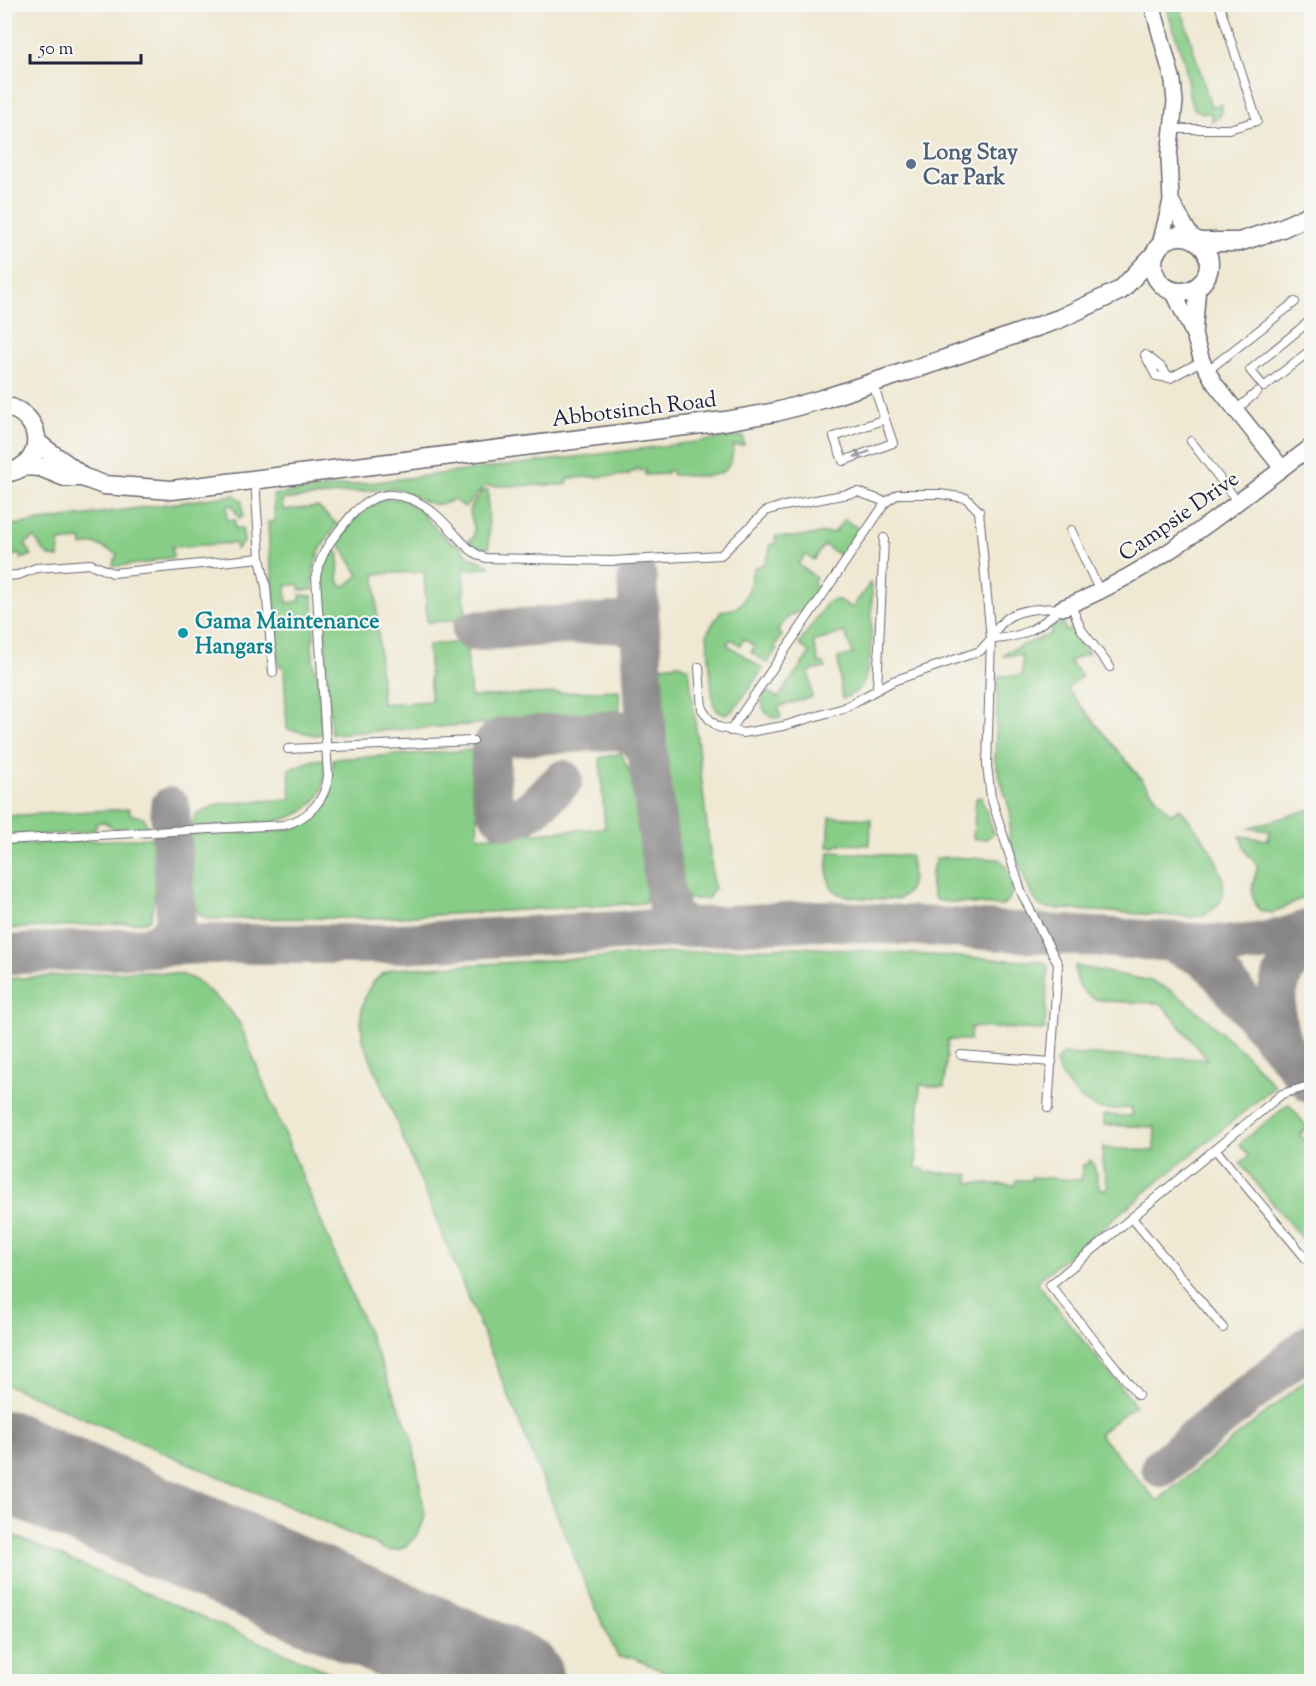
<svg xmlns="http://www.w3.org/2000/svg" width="1316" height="1686" font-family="'Sorts Mill Goudy',serif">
<rect width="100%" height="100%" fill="#f6f6f2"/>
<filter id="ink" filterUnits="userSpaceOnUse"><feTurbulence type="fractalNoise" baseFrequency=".0167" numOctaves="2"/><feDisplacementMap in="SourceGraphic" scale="12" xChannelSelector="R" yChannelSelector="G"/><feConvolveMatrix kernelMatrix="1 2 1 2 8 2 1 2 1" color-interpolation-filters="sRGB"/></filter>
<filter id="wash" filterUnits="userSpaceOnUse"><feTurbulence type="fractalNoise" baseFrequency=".008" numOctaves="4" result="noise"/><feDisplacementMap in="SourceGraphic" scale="24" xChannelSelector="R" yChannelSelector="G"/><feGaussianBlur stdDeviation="1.35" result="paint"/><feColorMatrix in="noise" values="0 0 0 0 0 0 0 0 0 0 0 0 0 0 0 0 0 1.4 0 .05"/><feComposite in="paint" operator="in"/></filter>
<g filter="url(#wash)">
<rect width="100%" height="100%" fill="#efe8d2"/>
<g fill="#87cd87" stroke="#547861" stroke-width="1.5">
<path d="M1166,5H1180L1211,107L1221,104C1225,112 1219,119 1211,121V113H1203L1195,110L1190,100L1185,65Z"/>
<path d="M743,436L744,445L733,446C733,485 701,475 673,475L672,471H666V474L645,475V469L639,471L638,468H635V472H630L629,475L572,478L567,480V484L561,485L485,486L465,507L454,500C449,502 444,504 439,504C423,506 409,490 393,488L282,500L283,510L318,507L337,524C320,548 312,559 313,590H300L299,584L286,586L287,603L300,601V595L313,596L314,639L312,643L314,669L317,671L323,734L315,735L287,729L284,666H279L272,569L270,564L268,522L275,521L273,495Z"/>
<polygon points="488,490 489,548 476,547 469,540 474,537 474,528 469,509 482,492"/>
<path d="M235,495L242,501L243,516L239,518L232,505L227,506V520H235V528H242L244,542L236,549L235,543L172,547L173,558L158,559L149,563L115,566L113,565L117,554L96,544L82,546L81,540L59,542V558C46,558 41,548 34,537L25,544L32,555L21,559L19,554L5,558V526Z"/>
<path d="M386,498L403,500L425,513L423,516L448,540L457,544L470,557L488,564L490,567L463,570L466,620L427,622L424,572L375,574L382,704L431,701L428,645L466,642L471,697L619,690L620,715L331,734L321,577L327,557L333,549L339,554L338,580L341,585L346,586L359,575L337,539C348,523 369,505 386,498Z"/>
<path d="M844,519L859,529L841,556L824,545L814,560L805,555L798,564L816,578L813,584L819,588L802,611C790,613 784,621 777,632L782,635L774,647L777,649L767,663L751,652L755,646L744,639L740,645L731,639L727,644L763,669L734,710L726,714L718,712L713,703L707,633L721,611C726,610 731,610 735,608C748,602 750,580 754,568L764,564L769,554L770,544H776L775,536L793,537L835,532Z"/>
<path d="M870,583L872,592C871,615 874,669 861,686C856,693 849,696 842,699L838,658L853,654L845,632L813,642L819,663H823L826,668L809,671L812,697L778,707L781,718C764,719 758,704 766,691L778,698L810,653L799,644L826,604C836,595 843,602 852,608Z"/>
<path d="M1063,623L1066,631L1071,629L1076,641L1089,653L1069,661L1082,676L1067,689L1170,814L1180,808C1201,834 1259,904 1193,917L1045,908L1039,905L1031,894L1009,839L1011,814L995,761L998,676H1022V655L1003,656L1006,652L1051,634L1050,628Z"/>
<polygon points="679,664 689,668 714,888 708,899 688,899 678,881 651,671 653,667"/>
<path d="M474,750L478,837L605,828L600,758L621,753L637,790L651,871L645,903L380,918L208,919C206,918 201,916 199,914C190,904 189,849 190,834C212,833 285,834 300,826C326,812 333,785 333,759Z"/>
<path d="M325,759C325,767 325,775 324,783C312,833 230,825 191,827L196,814L219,804L291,799L289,769L314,760Z"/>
<polygon points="981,797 994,833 986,839 973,839 976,798"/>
<polygon points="129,809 130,814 144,818 149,830 114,829 104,822 96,823 96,828 88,832 5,837 5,816"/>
<path d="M1311,809V894L1273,913L1261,911C1248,897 1252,883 1258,866L1246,852L1240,836L1268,840L1270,831L1248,828Z"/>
<polygon points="830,817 871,819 870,845 840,844 835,847 828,847"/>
<path d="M151,838L153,844C155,870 157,893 150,919L145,922L5,929V845Z"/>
<path d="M829,852L910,856C914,868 914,893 900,898C890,901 850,898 840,894C836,892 832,888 830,884C826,875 828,862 829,852Z"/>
<path d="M945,857L999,859C1012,870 1019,897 1001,906L939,901L935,899C928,888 931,870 936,859Z"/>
<path d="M798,947L1043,962L1048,965L1045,1030L971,1027L970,1040H948L944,1087L920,1085L916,1168L924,1169L925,1172L969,1175V1183L1015,1185L1016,1180H1031V1177L1081,1180L1083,1165L1089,1164V1160L1093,1162L1098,1183L1102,1190L1108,1187L1102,1163L1103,1148L1154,1151L1155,1127L1104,1125V1115L1132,1116V1108C1122,1108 1108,1111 1098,1108C1079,1102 1061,1080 1056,1062L1062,1054L1207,1059L1161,1003C1146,1002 1103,1003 1093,998C1080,993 1075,979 1075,966L1151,981L1170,990L1192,1006L1243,1052L1275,1086L1036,1282L1135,1405L1099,1434L1157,1501L1311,1376V1681L687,1682L640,1661L634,1657H618L595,1607L364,1043C357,1015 362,978 395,969L725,950Z"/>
<path d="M138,971L181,974L197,981L226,1006L240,1024L266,1090L412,1438L425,1515C422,1531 406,1555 386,1550C382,1549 377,1545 373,1543C358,1537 343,1532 329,1524L5,1384V979Z"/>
<polygon points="1289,1104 1308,1128 1300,1134 1311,1149 1311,1250 1240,1163 1249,1156 1239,1144"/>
<polygon points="5,1532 350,1681 5,1681"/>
</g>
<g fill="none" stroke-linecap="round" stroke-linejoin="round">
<g stroke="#888586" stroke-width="40">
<path d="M637,578L648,758L666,898C669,910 675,923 687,927"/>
<polyline points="472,631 618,622 634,628 641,640"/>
<path d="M563,780C549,793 524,822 505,819C486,805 491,770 491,748C494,742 497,739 504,737L618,730C635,734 644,742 648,758"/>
<polyline points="1175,944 1204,958 1214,967 1312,1084"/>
<path d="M148,947C163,941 172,935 176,918L170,807"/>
<path d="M4,955L202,944H381L822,920L1226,945C1255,945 1284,939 1312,928"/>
<path d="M1285,1049C1266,1008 1277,966 1312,938"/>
<polyline points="1161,1467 1312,1343"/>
</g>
<polyline stroke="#888586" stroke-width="100" points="4,1460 514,1682"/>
</g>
</g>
<g filter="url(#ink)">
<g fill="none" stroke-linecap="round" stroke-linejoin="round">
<g stroke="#6a6770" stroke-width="10">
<g id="service">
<polyline points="1173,129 1229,129 1257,121 1219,4"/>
<polyline points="1312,319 1250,370 1264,387 1312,349"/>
<polyline points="1145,355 1156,376 1170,378 1202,361"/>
<polyline points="1147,356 1161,367 1170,378"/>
<polyline points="1207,371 1295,302"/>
<polyline points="873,384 893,443 843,461 834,437 885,419"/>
<polyline points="1235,411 1257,392"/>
<polyline points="1191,441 1237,501"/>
<polyline points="255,480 260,558 266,587 273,672"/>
<polyline points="1071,530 1100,592"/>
<polyline points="4,576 18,575 36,568 90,564 113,573 260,558"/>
<polyline points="1071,605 1081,629 1110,667"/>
<path d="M1062,608C1037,628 1024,638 991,639C994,634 997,627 1002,623C1015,607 1044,609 1062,608Z"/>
<polyline points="699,667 702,709 709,719 718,727 743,733 783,726 844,708 893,681 980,651 991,639"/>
<polyline points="877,689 884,538"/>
<polyline points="730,731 886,502"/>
<polyline points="288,749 473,741"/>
<path d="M4,840L284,825C308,819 326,800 328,776L316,576C322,549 333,538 350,517C360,505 377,493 393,495C419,497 437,514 454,533C464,544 472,554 486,558L611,561L721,555L766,511L779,507L858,492L886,502L898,494H940L966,498L979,511L991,639L987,766L991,797L1022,894L1058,964L1048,1108"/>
<polyline points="961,1055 1052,1062"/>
<polyline points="1215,1149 1308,1261"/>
<polyline points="1132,1218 1223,1328"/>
<polyline points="1138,1395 1050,1285 1282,1094 1312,1085"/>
</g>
</g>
<g stroke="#6a6770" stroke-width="18">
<g id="minor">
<polyline points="1152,4 1173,81 1175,102 1169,156 1171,201 1160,244"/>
<polyline points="1171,201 1192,238"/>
<polyline points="1173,291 1194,335 1202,361 1215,384 1282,468"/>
<polyline points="1194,335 1198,286"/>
<path d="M1062,608C1155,572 1232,505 1312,446"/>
</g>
</g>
<g stroke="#6a6770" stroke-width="21">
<g id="tertiary">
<circle cx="1181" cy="264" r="28"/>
<polyline points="1199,242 1239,242 1282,228 1312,214"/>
<path d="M4,406C47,414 47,469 4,473"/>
<path d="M37,442C51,455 68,463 82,477"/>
<polyline points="23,466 40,467 65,477 82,477 104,485 172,490 725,421 776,412 826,398 945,359 1059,319 1121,290 1153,256"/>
</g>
</g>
<use href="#service" stroke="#fff" stroke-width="8"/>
<use href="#minor" stroke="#fff" stroke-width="15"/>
<use href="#tertiary" stroke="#fff" stroke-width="18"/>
</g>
<defs><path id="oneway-solid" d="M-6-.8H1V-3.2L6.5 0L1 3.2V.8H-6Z" transform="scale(1.5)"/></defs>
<use fill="#9c9ca7" href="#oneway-solid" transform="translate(862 454) rotate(161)"/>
</g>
<circle fill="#5c6f8a" stroke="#f6f6f2" stroke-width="2" cx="911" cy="164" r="6"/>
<circle fill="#0f9aa8" stroke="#f6f6f2" stroke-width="2" cx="183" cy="633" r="6"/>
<g text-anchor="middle" stroke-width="4.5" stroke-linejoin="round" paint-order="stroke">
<g font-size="22" font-weight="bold" fill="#4e5e75" stroke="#f6f6f2" text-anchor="start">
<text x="923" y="159">Long Stay<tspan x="923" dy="25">Car Park</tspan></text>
</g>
<g font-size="22" fill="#22223b" stroke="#f6f6f2">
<text transform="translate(634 408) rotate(-7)" y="8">Abbotsinch Road</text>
<text transform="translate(1178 515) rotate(-35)" y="8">Campsie Drive</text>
</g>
<g font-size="22" font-weight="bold" fill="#0d838f" stroke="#f6f6f2" text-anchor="start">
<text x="195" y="628">Gama Maintenance<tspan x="195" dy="25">Hangars</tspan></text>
</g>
</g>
<rect width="1316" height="1686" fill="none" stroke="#f6f6f2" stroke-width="24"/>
<path d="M30 54v9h111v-9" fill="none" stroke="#22223b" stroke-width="3"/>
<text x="39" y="54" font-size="18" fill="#22223b" stroke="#f6f6f2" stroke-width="4.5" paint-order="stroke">50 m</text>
</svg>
